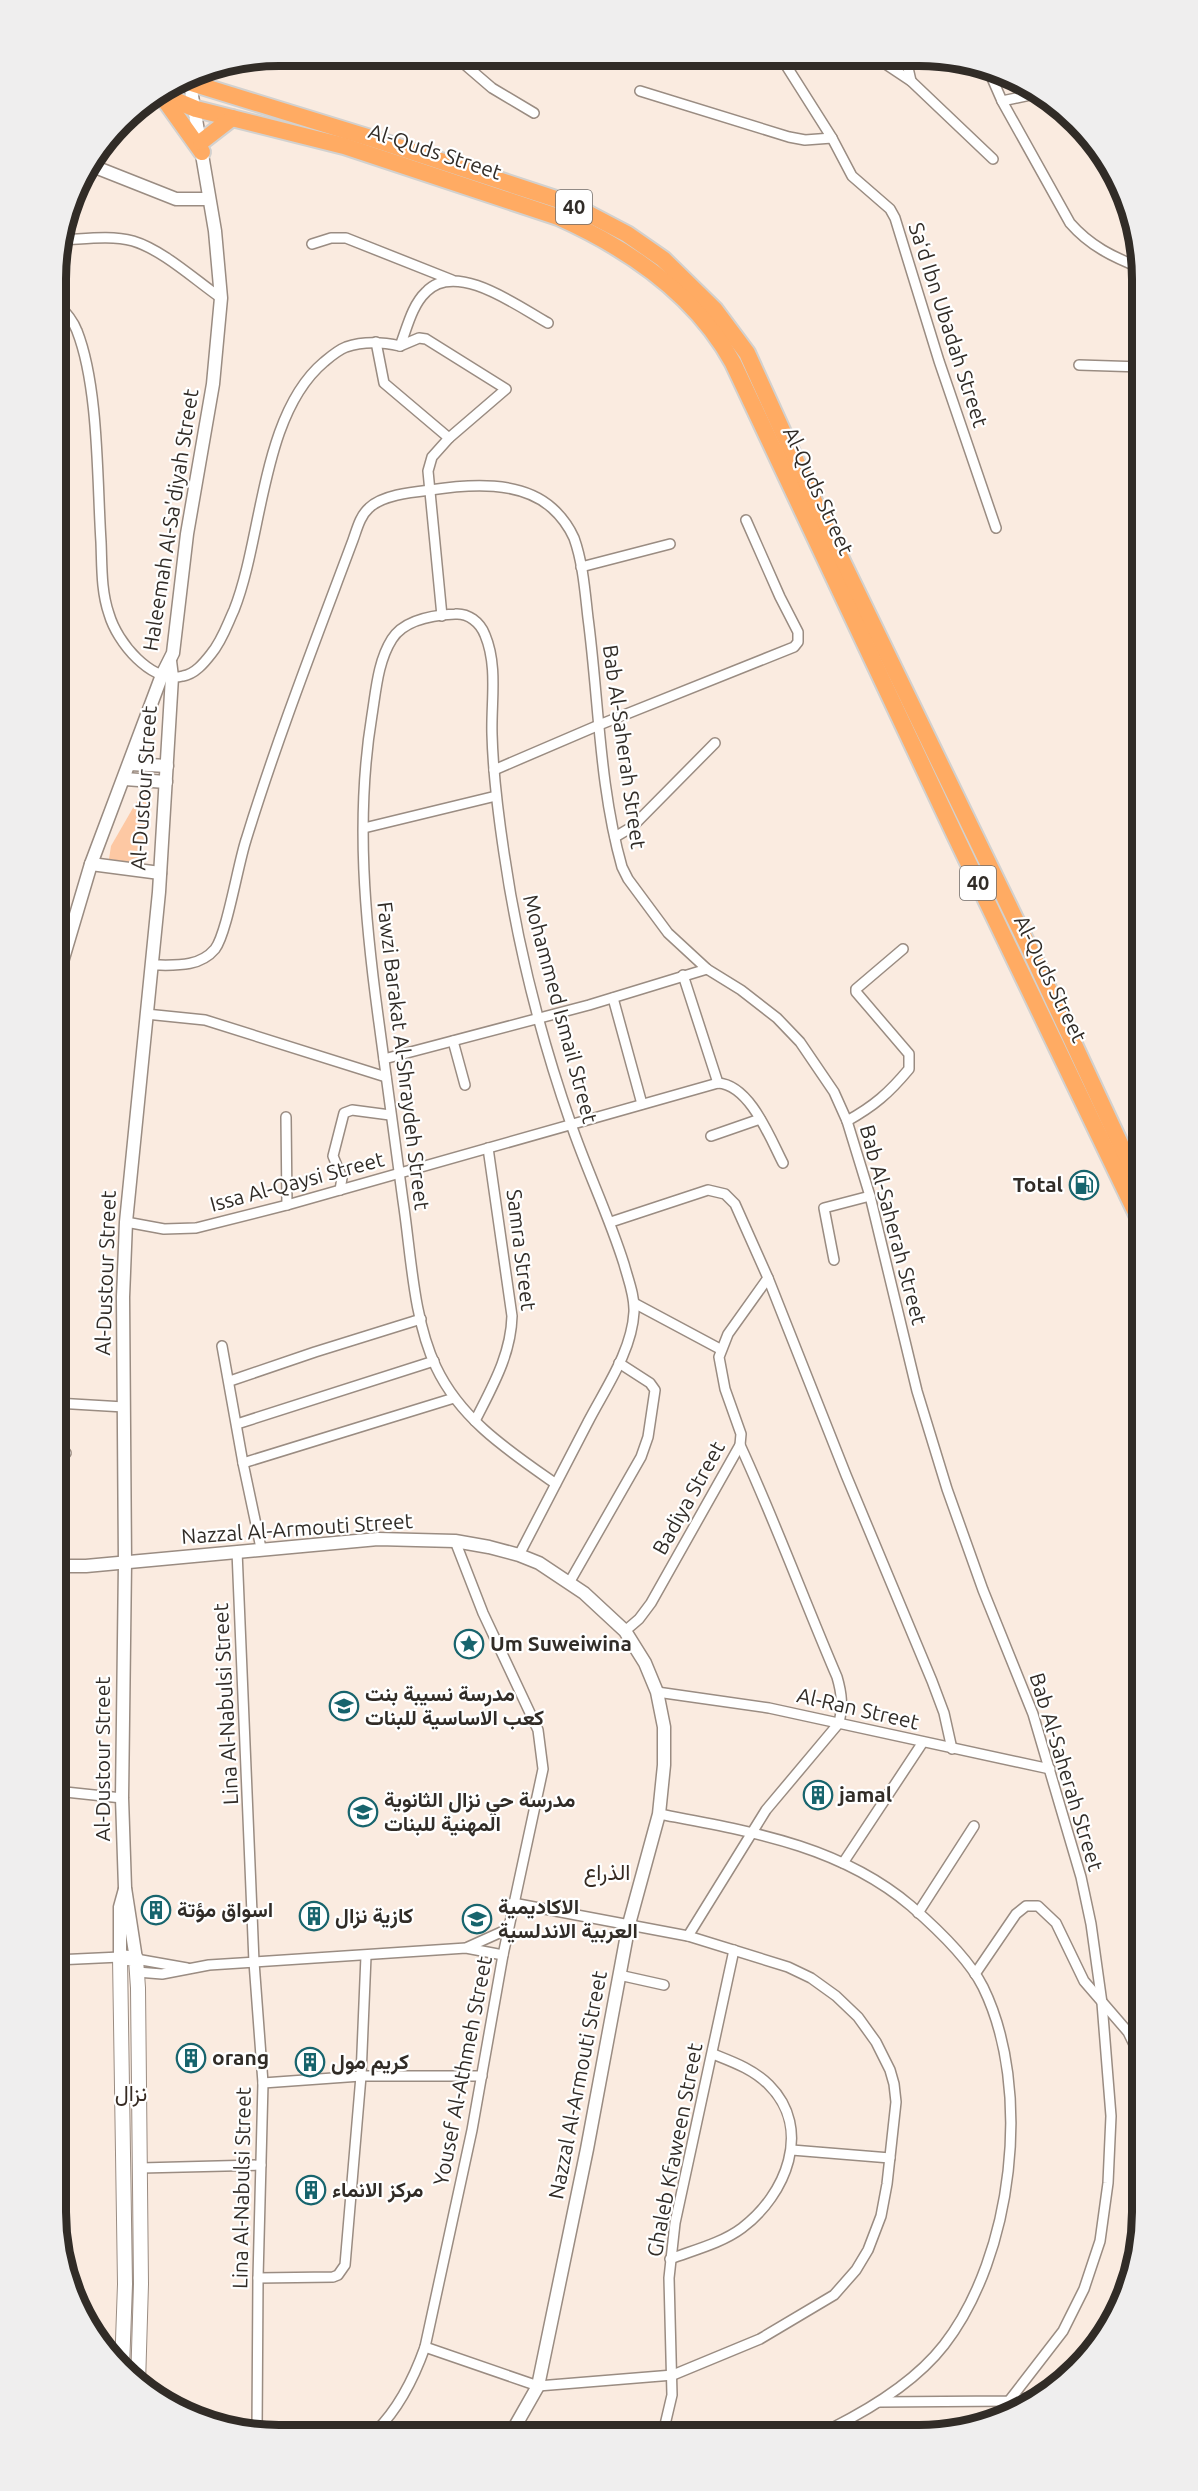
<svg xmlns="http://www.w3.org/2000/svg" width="1198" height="2491" font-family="Ubuntu,Vazirmatn,sans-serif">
<rect width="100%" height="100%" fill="#faebe0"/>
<polygon fill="#fdc8a3" points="141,794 146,796 148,801 142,864 109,859 111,846"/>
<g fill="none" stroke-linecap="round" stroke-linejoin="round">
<g stroke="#9a8c82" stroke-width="12">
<g id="minor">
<polyline points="456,57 492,88 534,113"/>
<polyline points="782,59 832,138 852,176 890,209 895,218 939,361 996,528"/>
<polyline points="878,59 911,81 993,159"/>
<polyline points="906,59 911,81"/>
<path d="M988,69L1002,101L1070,223C1090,246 1113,257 1141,268"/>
<polyline points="640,91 789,137 805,140 832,138"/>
<polyline points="1002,101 1040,93"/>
<path d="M63,240C85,239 111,235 133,241C163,250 195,280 221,298"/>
<polyline points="312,244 331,238 346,238 452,280"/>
<path d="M56,302C65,311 73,320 77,331C99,387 97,481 101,542C102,566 101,591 109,614C117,642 151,684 183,676C195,674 204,663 211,654C222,641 227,625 234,610C263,537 261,415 324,362C330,357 338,350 346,347C364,341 382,342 400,346C407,328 412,305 426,292C456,260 519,307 548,323"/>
<polyline points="376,342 384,383 449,438 432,457 428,471 442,616"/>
<polyline points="400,346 419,338 426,339 506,389 449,438"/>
<polyline points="1079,365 1142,367"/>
<polyline points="581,567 670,544"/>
<polyline points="494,770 599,725 794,647 798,642 798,632 780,597 746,520"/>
<polyline points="364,828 496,796"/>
<polyline points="615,837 632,827 715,743"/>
<path d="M152,965C174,965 199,968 215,949C227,933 238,864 246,840C277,739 316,639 353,540C357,529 360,516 369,508C382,495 412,492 430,490C469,484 521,480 552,508C561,516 569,527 574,538C583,563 585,592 588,618C599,701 599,786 622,867L628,879L668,933L707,969L741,990L777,1018L800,1042L834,1092L847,1121L870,1196L917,1391L947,1489L983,1590L1033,1714L1081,1877L1091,1924L1102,2003L1111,2116L1108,2183L1100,2241L1084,2289L1063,2331L1009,2401"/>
<polyline points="683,975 718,1083"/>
<polyline points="613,998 642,1104"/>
<polyline points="146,1014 205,1020 386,1077"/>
<polyline points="453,1041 465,1085"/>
<polyline points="384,1059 589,1005 707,969"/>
<polyline points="286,1117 287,1205"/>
<path d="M847,1121C874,1106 889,1093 909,1069V1054L856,992V989L903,949"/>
<polyline points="711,1136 760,1119"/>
<polyline points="340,1190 342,1178 333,1156 344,1113 352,1110 390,1115"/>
<path d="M126,1222L164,1229L196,1228L287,1205L718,1083C750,1085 770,1138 783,1163"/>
<polyline points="611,1222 708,1190 725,1194 735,1204 768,1278 846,1475 932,1681 944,1713 952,1749"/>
<polyline points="834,1260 824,1208 870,1196"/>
<polyline points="634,1303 720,1349"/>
<polyline points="222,1346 243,1463 261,1548"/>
<polyline points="230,1381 315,1352 421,1319"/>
<polyline points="56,1403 124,1407"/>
<path d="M475,1421C492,1387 511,1355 512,1316L488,1148"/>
<polyline points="237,1424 434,1361"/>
<polyline points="56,1450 66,1453"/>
<polyline points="243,1463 454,1398"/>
<polyline points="237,1551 254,1962 263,2083 258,2278 257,2431"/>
<path d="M519,1555C542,1510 565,1466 588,1422C605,1389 632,1351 634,1312C635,1296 628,1279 624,1264C609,1216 587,1171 571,1124C541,1038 517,943 504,853C498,813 493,774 492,734C491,702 498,666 485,635C480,622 468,613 455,614C434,615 404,620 392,639C378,661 376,690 372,715C355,818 365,921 379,1023C387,1082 395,1142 403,1201C411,1253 413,1319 436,1367C461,1420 509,1451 556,1484"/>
<polyline points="569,1583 641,1457 648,1437 655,1390 650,1383 619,1363"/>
<polyline points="625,1631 639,1619 651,1603 740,1445 741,1434 725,1389 719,1357 728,1334 768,1278"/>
<polyline points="657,1692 769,1708 1050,1769"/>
<polyline points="56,1791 122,1798"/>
<path d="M659,1814C748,1831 839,1845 911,1906C934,1926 969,1959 983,1987C1033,2089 1013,2256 944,2345C916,2381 872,2408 832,2428"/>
<polyline points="843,1863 923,1742"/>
<polyline points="918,1913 974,1826"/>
<path d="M688,1936L766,1810L839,1723C843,1707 842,1694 837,1677C804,1600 775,1521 740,1445"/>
<polyline points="468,1947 508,1929"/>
<polyline points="136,1959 187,1968"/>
<polyline points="56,1960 120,1957"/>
<polyline points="137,1972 162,1974 209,1965 466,1948 503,1955"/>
<polyline points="975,1974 1016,1914 1026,1906 1038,1906 1056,1923 1084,1981 1128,2032 1142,2061"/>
<polyline points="619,1975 664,1985"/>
<polyline points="263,2083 361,2076 482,2076"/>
<polyline points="792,2150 890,2158"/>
<polyline points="141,2168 261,2165"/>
<path d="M670,2259C694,2250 722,2243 742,2228C786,2195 813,2129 769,2085C753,2069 733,2062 713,2054"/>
<polyline points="258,2278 333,2277 338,2275 345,2265 361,2076 366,1956"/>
<polyline points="425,2347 538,2386 673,2375 760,2339 834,2295 856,2270 868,2250 881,2216 887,2184 896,2102 894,2084 890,2070 876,2042 858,2017 836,1996 811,1978 788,1967 688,1936 513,1903"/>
<polyline points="879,2402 1009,2401 1046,2395"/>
<polyline points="664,2429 672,2395 669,2278 675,2223 734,1950"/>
<path d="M376,2431C400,2407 414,2378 425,2347L472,2130L503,1955L543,1769L538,1730L483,1613L455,1541"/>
</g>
</g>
<g stroke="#9a8c82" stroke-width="15">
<g id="tertiary">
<polyline points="90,165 176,199 208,199"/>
<polyline points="130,764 167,766"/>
<polyline points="125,779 166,782"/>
<polyline points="91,864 160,873"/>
<polyline points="56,982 91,864 162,675 173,653 187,534 213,384 221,298 215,231 190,84"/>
<polyline points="56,1566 86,1566 378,1539 455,1541 489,1547 519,1555 539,1563 584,1593 625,1631 645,1663 657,1692 664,1727 664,1765 659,1814 629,1924 587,2149 538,2386 513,2430"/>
<polyline points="120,1957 120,1907 125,1889"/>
<polyline points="136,1959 125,1888 122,1798 125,1563 123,1297 126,1222 159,892 172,677 170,661"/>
</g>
</g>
<g stroke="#9a8c82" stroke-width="16">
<polyline id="secondary" points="122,2369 125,2284 120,1957 136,1959 138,1988 141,2284 138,2384"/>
</g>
<g stroke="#d2d1cf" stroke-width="20">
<g id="trunk">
<polyline points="182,80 380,141 568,203 627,234 663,259 715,310 747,353 829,534 1033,956 1142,1191"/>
<path d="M160,94L196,109L344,146L558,217C627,248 696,295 733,363L955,835L1142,1225"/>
<polyline points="162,96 202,152"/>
<polyline points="201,142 232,118"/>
</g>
</g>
<use href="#minor" stroke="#fff" stroke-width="9"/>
<use href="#tertiary" stroke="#fff" stroke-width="12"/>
<use href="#secondary" stroke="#fff" stroke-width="14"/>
<use href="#trunk" stroke="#ffab63" stroke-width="16"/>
</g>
<defs>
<g id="fuel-ring" transform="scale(1.5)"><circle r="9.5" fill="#fff" stroke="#17646d" stroke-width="1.5"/><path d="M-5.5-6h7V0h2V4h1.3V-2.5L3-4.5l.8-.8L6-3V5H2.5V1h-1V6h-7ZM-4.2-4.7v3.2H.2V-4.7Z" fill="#17646d"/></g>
<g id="sight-ring" transform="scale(1.5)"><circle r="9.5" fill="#fff" stroke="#17646d" stroke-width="1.5"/><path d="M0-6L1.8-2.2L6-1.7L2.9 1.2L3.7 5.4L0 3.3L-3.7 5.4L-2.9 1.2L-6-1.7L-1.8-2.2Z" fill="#17646d"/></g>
<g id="school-ring" transform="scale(1.5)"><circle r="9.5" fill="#fff" stroke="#17646d" stroke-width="1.5"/><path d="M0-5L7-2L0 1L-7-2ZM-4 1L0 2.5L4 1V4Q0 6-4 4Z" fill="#17646d"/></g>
<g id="building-ring" transform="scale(1.5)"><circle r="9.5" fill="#fff" stroke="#17646d" stroke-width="1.5"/><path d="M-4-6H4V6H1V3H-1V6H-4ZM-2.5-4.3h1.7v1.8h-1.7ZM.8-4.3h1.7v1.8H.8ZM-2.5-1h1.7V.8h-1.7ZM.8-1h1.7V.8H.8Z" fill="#17646d"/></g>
</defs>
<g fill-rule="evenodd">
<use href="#fuel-ring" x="1084" y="1185"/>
<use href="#sight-ring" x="469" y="1644"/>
<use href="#school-ring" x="344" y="1706"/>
<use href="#building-ring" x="818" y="1795"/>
<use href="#school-ring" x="363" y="1812"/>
<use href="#building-ring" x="156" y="1910"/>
<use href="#building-ring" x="314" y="1916"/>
<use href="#school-ring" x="477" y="1919"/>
<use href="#building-ring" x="191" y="2058"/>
<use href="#building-ring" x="310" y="2062"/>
<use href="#building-ring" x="311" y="2190"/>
</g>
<g text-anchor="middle" stroke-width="4.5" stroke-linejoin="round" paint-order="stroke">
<g fill="#fff" stroke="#6f6b68" stroke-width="1.5">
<rect x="556" y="190" width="36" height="34" rx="4.5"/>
<rect x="960" y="866" width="36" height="34" rx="4.5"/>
</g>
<g font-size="20" font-weight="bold" fill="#312c27">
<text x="574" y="214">40</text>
<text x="978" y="890">40</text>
</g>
<g font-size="21" fill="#312c27" stroke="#fff">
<text transform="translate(435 152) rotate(18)" y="7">Al-Quds Street</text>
<text transform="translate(948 325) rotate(72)" y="7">Saʻd Ibn Ubadah Street</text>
<text transform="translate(818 491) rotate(65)" y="7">Al-Quds Street</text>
<text transform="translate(171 520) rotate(-81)" y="7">Haleemah Al-Sa'diyah Street</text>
<text transform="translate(624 747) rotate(82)" y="7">Bab Al-Saherah Street</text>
<text transform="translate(144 788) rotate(-86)" y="7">Al-Dustour Street</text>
<text transform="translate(1050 979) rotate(64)" y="7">Al-Quds Street</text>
<text transform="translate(560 1009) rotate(75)" y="7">Mohammed Ismail Street</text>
<text transform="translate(403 1056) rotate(83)" y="7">Fawzi Barakat Al-Shraydeh Street</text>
<text transform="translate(297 1182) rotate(-15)" y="7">Issa Al-Qaysi Street</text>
<text transform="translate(893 1225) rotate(75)" y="7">Bab Al-Saherah Street</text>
<text transform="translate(521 1250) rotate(83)" y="7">Samra Street</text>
<text transform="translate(106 1273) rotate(-88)" y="7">Al-Dustour Street</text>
<text transform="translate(689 1498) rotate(-61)" y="7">Badiya Street</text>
<text transform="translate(297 1529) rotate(-4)" y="7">Nazzal Al-Armouti Street</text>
<text transform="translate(226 1704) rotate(-93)" y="7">Lina Al-Nabulsi Street</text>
<text transform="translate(858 1709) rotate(13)" y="7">Al-Ran Street</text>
<text transform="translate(103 1759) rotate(-90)" y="7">Al-Dustour Street</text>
<text transform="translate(1066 1772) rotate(73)" y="7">Bab Al-Saherah Street</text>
<text transform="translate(463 2071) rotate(-79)" y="7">Yousef Al-Athmeh Street</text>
<text transform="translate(578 2085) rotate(-79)" y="7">Nazzal Al-Armouti Street</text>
<text transform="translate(675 2150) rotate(-79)" y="7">Ghaleb Kfaween Street</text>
<text transform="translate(242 2188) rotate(-89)" y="7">Lina Al-Nabulsi Street</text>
</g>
<g font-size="21" font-weight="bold" fill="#312c27" stroke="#fff" text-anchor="start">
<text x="1063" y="1192" text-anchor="end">Total</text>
<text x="490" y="1651">Um Suweiwina</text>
<text x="365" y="1701">مدرسة نسيبة بنت<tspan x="365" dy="24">كعب الاساسية للبنات</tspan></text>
<text x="839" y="1802">jamal</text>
<text x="384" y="1807">مدرسة حي نزال الثانوية<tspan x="384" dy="24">المهنية للبنات</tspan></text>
<text x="498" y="1914">الاكاديمية<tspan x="498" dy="24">العربية الاندلسية</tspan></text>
<text x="177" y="1917">اسواق مؤتة</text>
<text x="335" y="1923">كازية نزال</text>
<text x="212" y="2065">orang</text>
<text x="331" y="2069">كريم مول</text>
<text x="332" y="2197">مركز الانماء</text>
</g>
<g font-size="22" fill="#372b23" stroke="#fff">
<text x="607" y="1880">الذراع</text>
<text x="131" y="2101">نزال</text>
</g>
</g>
<path d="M0 0H1198V2491H0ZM279 66H919A213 213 0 0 1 1132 279V2212A213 213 0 0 1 919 2425H279A213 213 0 0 1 66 2212V279A213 213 0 0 1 279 66Z" fill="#efeeee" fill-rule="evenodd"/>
<path fill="none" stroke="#312c27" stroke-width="8" d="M279 66H919A213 213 0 0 1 1132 279V2212A213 213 0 0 1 919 2425H279A213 213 0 0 1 66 2212V279A213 213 0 0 1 279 66Z"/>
</svg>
